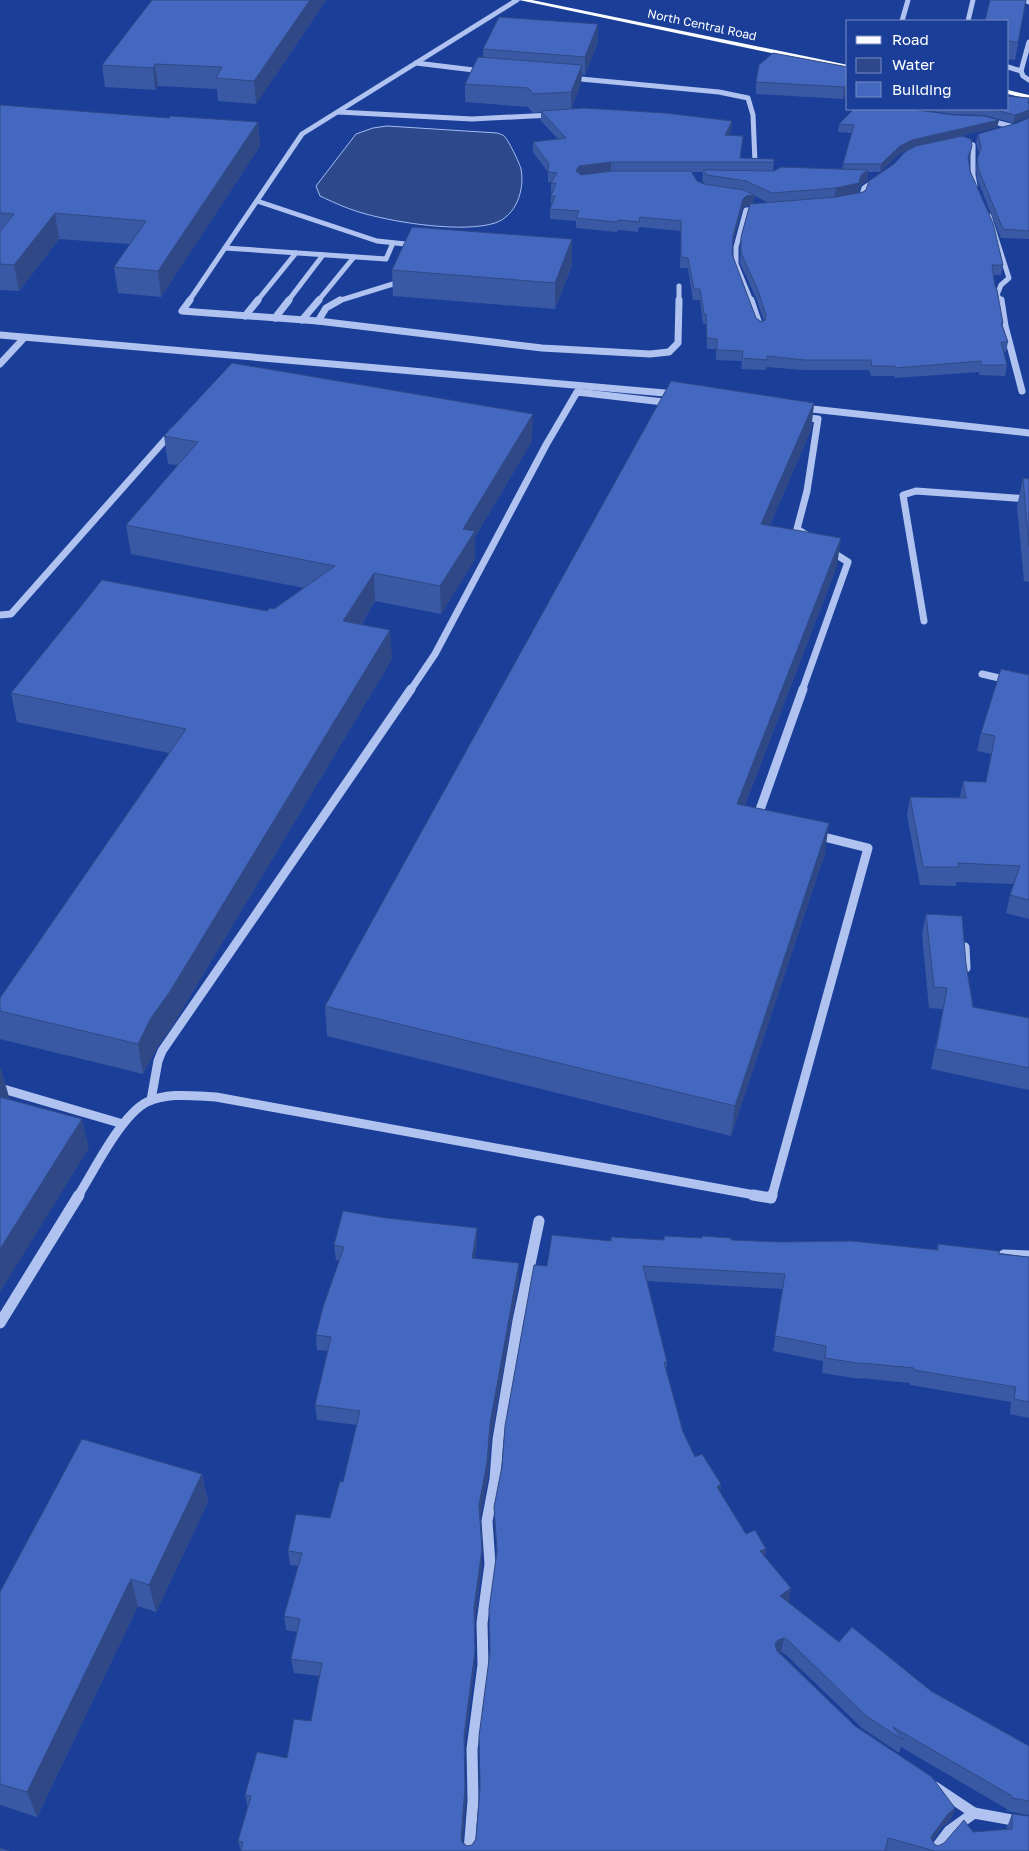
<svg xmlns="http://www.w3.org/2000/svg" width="1029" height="1851" font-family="'Golos Text',sans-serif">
<rect width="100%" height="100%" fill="#1b3f98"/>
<path fill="#2d488b" stroke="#a3bcf2" d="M387,126L497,133C499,134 502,134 504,136C508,139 520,164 521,169C525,190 516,216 495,223C464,233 398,223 366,214C350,210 335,203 320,196L316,186L356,134L373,128Z"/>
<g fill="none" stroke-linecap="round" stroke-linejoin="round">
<g stroke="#b0c3f0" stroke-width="5">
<polyline points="1025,0 1029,2"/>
<polyline points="902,21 908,0"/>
<polyline points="968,21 973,0"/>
<polyline points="416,63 482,71"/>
<polyline points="1008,67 1021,71 1023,76 1029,80"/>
<polyline points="1021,71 1029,42"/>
<polyline points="570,78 719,92 748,98 753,115 755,162"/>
<polyline points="338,112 472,119 552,115"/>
<polyline points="987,120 1014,127"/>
<polyline points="962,142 973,145 973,175 975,186"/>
<polyline points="855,199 861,198 864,188 877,179"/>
<polyline points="257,201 377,241 415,245"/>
<polyline points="989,216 1009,278 1001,285 997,295 1001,301"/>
<polyline points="225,248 386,259 393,243"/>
<polyline points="189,301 302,134 517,0"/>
<polyline points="257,301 296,253"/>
<polyline points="288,301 323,255"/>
<polyline points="318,301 354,257"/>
<polyline points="338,301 393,284"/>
<polyline points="679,301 679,286"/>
<polyline points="751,301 736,264 736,247 746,210 760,209"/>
</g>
<g stroke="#b0c3f0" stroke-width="7">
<polyline points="190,300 182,311 318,321 542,348 650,354 669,352 678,343 679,300"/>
<polyline points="751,300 760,327"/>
<polyline points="1001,300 1005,326 1022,391"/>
<polyline points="245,316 258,300"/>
<polyline points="275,318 289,300"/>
<polyline points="302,320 319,300"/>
<polyline points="318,321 326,308 340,300"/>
<polyline points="0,335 676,394"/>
<polyline points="0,364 24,338"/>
<polyline points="803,408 1029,433"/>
<polyline points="801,417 818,419 807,491 797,529 808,536"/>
<polyline points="0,615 11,614 173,431"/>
<polyline points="924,621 903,495 916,491 1029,499"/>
<polyline points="982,674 1029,685"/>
<polyline points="410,691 435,654 546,445 577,392 672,403"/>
<polyline points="802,691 848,562 829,550"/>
</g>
<g stroke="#b0c3f0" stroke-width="9">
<polyline points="757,818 803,689"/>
<polyline points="965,947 966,968"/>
<polyline points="0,1088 123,1124"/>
<polyline points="151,1100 158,1061 162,1051 411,689"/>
<path d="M78,1196C94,1171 121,1115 147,1102C168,1092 194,1096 216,1097L760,1196"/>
<polyline points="772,1196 868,848 816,835"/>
</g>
<g stroke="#b0c3f0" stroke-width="11">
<polyline points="753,1195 771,1198 772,1195"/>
<polyline points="1004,1255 1029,1256"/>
<polyline points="0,1323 79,1195"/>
<polyline points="935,1787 974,1813"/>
<polyline points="469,1851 473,1801 472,1749 483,1665 482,1623 490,1564 487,1521 495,1479 498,1440 518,1321 539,1221"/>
<polyline points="934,1851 949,1831 974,1813 1029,1823"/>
</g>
<g fill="#f9fbff" fill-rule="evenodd">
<polygon points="519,0 532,0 848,65 848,69"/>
<polygon points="1008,90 1029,95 1029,99 1008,94"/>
</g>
</g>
<g fill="#3a59a4" fill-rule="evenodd">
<polygon points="326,0 256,104 218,101 217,89 158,86 155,90 105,87 102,65"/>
<polygon points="1026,0 1015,60 1008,59 1008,21"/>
<path d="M598,42L585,75L582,74L581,83L571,109L732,121L731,131L729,135L743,136L740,158L774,159L773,171L842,169L843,164L852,133L838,132L839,124L953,115L999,120L997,127L944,140L970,156L969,161L970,171L1003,265L1001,275H993L995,286L1003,323V326L1008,342L1006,352H1003L1007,365L1005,376L979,375V372L895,378L894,376H871L869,370H804L766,367V370L741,369L742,361L716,360V349H707L706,324H703L700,300H693L688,268H680L681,231L639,227L638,232L618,230L617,232L576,228V221L550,219V209L551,206V196L552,193H551V182H548V172L533,152V142L558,139L541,121V112L533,113L528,107L465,102V84L483,58V49ZM914,147L894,164L863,192L858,193L860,186L867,181L868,172H880L899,154ZM692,172H703L702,181L705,184L697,181ZM754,196L759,198L769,203L753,204ZM750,205L741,237L740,263L756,298L764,321L762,322L756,318L732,254V243L742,209L745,206Z"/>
<polygon points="848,67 843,99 756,94 756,82"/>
<polygon points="1029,98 1013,123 984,115 952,114 917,109 1008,109"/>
<polygon points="0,105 169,118 258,122 260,146 161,297 118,293 114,267 130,244 59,239 19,291 0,290"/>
<polygon points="1029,118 1029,239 1001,238 977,179 976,167 979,153 976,142 978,134 1017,123"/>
<polygon points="572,239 572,265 555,309 393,296 392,270"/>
<polygon points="814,403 811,430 770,525 837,566 745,805 825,853 731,1136 327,1036 325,1006"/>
<polygon points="164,436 532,441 475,537 475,559 441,614 375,601 361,625 392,659 174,1023 157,1048 143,1074 0,1039 0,998 169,753 17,722 11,693 267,611 274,609 304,588 131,554 126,525 178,465 168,464"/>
<polygon points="1023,478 1029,479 1029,582 1024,581 1017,506"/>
<polygon points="1029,675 1029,919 1006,913 1010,895 1014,884 956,882 956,886 920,885 907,815 910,797 960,797 963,781 986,782 991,754 977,751 981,733"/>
<polygon points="926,914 966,964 973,1007 1029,1018 1029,1090 931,1069 943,1009 929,1008 922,935"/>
<polygon points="477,1228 477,1243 474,1259 519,1263 519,1278 491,1439 488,1478 480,1517 482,1564 475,1622 475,1665 464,1749 466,1801 462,1842 467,1846 472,1845 476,1839 497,1554 494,1507 547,1266 611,1241 664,1240 731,1240 937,1250 938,1244 1029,1257 1029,1418 1010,1414 1011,1402 910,1385 910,1383 860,1378 860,1379 822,1373 823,1361 773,1351 783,1289 647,1281 667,1362 666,1370 683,1432 695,1457 721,1484 720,1493 746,1534 766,1549 765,1557 791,1588 788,1602 839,1642 931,1691 1029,1746 1029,1815 1007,1811 1007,1809 901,1747 899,1753 862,1728 785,1654 781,1652 779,1652 855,1726 955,1808 950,1821 943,1826 932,1841 934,1844 938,1846 973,1832 1007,1830 1007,1827 1012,1814 1029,1851 241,1851 238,1841 248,1808 245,1795 287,1758 311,1721 319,1676 294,1673 291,1659 297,1632 286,1630 284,1616 298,1566 290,1565 288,1551 330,1518 343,1482 357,1425 317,1420 315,1405 328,1351 317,1350 316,1335 339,1261 336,1260 334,1245"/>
<polygon points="202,1474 208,1502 156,1612 138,1606 37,1817 0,1805 0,1592"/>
</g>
<g fill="#304986">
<polygon points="310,0 326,0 256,104 254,81"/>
<polygon points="598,24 598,42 585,75 585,57"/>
<polygon points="155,64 158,86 155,90 153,68"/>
<polygon points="582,65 581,83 571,110 571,92"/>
<polygon points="848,84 848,94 843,99 844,87"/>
<polygon points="1029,99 1028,106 1029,110 1029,117 1013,123 1015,115"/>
<polygon points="999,120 997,127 911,148 899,154 880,172 881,164 900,146 912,140"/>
<polygon points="732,121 731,131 724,144 725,135"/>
<polygon points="258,122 260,146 161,297 158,271"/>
<polygon points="972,146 970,156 967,167 968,157"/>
<polygon points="611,162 611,172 576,181 576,171 579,166"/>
<polygon points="868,170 867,181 860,186 858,194 834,199 836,188 861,175"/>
<polygon points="754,195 753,205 745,206 742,209 732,246 733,236 743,199 746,196"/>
<polygon points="55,213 59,239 19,291 14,265"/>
<polygon points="572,239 572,265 555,309 555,283"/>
<polygon points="814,403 811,430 758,552 761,524"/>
<polygon points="533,414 532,441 475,537 475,559 441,614 440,586 463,529"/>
<polygon points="841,538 837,566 734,833 737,804"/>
<polygon points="374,573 375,601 345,650 343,621"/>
<polygon points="390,630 392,659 174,1023 157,1048 143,1074 138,1044 151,1018"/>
<polygon points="829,823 825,853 731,1136 735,1106"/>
<polygon points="1,1068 9,1097 0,1111 0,1069"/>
<polygon points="82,1119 89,1148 0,1292 0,1249"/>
<polygon points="477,1228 477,1243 472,1274 472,1258"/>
<polygon points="519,1263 519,1278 491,1439 488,1478 480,1520 479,1505 490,1424"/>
<polygon points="202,1474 208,1502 156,1612 149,1585"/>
<polygon points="721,1484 719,1499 717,1487"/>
<polygon points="482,1549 482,1564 475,1622 475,1665 464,1749 466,1801 462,1850 461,1838 464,1736 474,1608"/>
<polygon points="766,1549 764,1563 760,1551"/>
<polygon points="131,1579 138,1606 37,1817 27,1792"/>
<polygon points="791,1588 789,1602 777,1610 780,1596"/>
<polygon points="784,1638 781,1652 775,1653 775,1644 778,1640"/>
<polygon points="955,1808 950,1821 943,1826 928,1846 933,1834 948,1814"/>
</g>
<g fill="#4468bf" stroke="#304986">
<polygon points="152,0 310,0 254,81 216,78 222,67 155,64 153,68 102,65"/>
<polygon points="990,0 1026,0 1018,42 1008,41 1008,21 985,21"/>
<polygon points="499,17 598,24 585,57 483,49"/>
<polygon points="773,53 848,67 848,84 844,87 756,82 759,65"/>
<polygon points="478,57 582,65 571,92 534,94 528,88 465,84"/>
<polygon points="1008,96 1029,98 1028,103 1029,104 1029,110 1015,115 992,109 1008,109"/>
<polygon points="0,105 169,118 170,116 258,122 158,271 114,267 146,221 55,213 14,265 0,264 0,231 14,214 0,213"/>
<polygon points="584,108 665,113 732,121 725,135 743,136 740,158 774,159 774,162 611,162 579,166 576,171 581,175 612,171 691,171 697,181 704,184 744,190 754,195 746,196 743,199 733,236 732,254 756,318 762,322 765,320 766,315 757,288 741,253 741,237 750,204 836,197 863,192 866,190 869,181 894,164 905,152 916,146 962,136 971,139 972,146 968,157 970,171 993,223 1003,265 992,265 995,286 997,290 1003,323 1001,323 1008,342 1001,342 1007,365 981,365 981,361 896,368 895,366 872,366 871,360 805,360 767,356 767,360 742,358 743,351 717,350 717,339 707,338 706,314 704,314 700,289 694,289 688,258 681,257 681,221 640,217 639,222 618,220 617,222 576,218 579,211 550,209 555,196 551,196 556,183 551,183 557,173 548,172 549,164 533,142 566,138 541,111"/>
<polygon points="854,109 911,109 953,115 984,116 999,120 912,140 900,146 881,164 843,164 854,125 839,124"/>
<polygon points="1029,118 1029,231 1003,229 979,171 977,160 981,148 978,134 1017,123"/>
<polygon points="781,167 868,170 861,175 859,183 836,188 772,193 746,181 707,175 703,170 774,171"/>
<polygon points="412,227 572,239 555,283 392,270"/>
<polygon points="232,363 533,414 463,529 475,531 440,586 374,573 343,621 390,630 169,993 151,1018 138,1044 0,1011 0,998 186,729 11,693 102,580 267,611 270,608 274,609 335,566 126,525 198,442 164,436"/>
<polygon points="671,381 814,403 761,524 841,538 737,804 829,823 735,1106 325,1006"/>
<polygon points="1023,478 1029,479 1029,546"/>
<polygon points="1001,669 1029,675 1029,900 1010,895 1020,866 958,863 959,867 923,867 910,797 966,798 963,781 986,782 995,736 981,733"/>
<polygon points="926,914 962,916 966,964 973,1007 1029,1018 1029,1068 936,1049 947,988 934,987"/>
<polygon points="0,1097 82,1119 0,1249"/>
<polygon points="343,1211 386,1218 477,1228 472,1258 519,1263 490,1424 487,1463 479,1505 482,1549 474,1608 475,1651 464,1736 465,1788 461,1838 462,1842 467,1846 472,1845 476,1839 480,1788 479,1736 490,1652 489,1609 497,1551 494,1507 502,1466 505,1426 534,1265 547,1266 552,1235 611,1241 611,1237 664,1240 664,1236 702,1238 702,1236 731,1238 731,1240 782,1242 852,1241 938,1250 938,1244 999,1251 999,1254 1029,1257 1029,1402 1014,1399 1016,1387 914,1370 914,1368 863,1363 863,1364 825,1358 826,1346 775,1336 785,1274 643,1266 667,1362 664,1362 683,1432 695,1457 702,1454 721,1484 717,1487 746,1534 755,1530 766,1549 760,1551 791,1588 780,1596 839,1642 852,1627 931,1691 1029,1746 1029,1801 1012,1798 1012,1796 893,1727 903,1740 865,1715 788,1640 784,1638 778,1640 775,1644 777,1651 855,1726 932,1777 955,1808 948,1814 933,1834 931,1838 934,1844 938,1846 944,1843 964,1820 973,1832 1012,1829 1012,1814 1029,1816 1029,1851 935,1851 888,1838 885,1851 241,1851 243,1842 238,1841 251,1796 245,1795 257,1752 287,1758 294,1719 311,1721 322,1663 291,1659 300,1619 284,1616 302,1553 288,1551 296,1514 330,1518 340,1481 343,1482 360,1411 315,1405 331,1337 316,1335 323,1307 344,1247 334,1245"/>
<polygon points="82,1439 202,1474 149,1585 131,1579 27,1792 0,1784 0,1592"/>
<polygon points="0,1848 9,1851 0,1851"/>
</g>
<g text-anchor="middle" stroke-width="4" stroke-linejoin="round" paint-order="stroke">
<g font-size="12" fill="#fff" stroke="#1b3f98">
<text transform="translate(702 25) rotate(12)" y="4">North Central Road</text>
</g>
</g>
<rect x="846" y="20" width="162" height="90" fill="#1b3f98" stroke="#768cc1"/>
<rect x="856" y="36" width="25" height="8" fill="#f9fbff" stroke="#768cc1"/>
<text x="892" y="45" font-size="15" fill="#ffffff">Road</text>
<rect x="856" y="58" width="25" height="15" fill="#2d488b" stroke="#768cc1"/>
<text x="892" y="70" font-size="15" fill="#ffffff">Water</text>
<rect x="856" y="82" width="25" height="15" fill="#4468bf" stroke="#768cc1"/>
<text x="892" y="95" font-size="15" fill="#ffffff">Building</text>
</svg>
